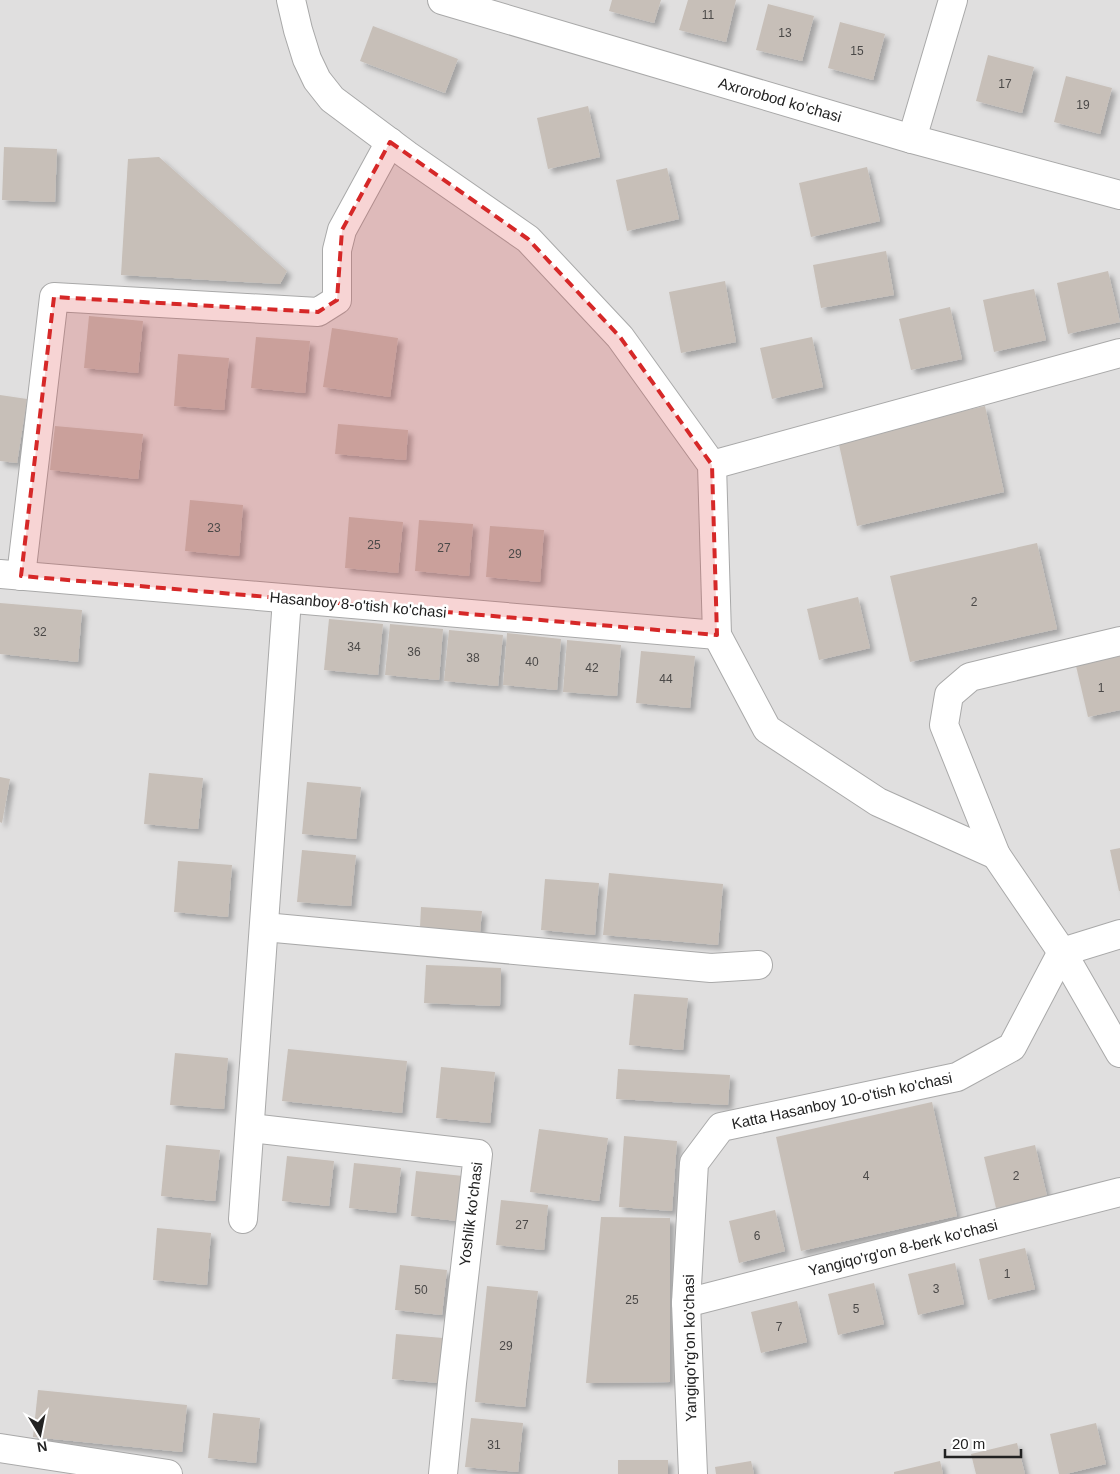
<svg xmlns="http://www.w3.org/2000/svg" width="1120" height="1474" font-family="Helvetica,sans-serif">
<defs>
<filter id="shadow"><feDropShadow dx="4.5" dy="4.5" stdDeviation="2.5" flood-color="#0004"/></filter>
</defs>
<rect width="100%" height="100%" fill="#f2efe9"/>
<rect fill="#e0dfdf" x="0" y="0" width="1120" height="1474"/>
<g fill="#c7bfb8" filter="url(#shadow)">
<polygon points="612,0 661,0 654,23 609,11"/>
<polygon points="688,0 736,0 726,42 679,30"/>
<polygon points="768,4 814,16 802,61 756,50"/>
<polygon points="840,22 885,34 873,80 828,68"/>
<polygon points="373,26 458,59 445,93 360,61"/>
<polygon points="988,55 1034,67 1022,113 976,101"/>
<polygon points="1066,76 1112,88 1100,134 1054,122"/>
<polygon points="588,106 600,157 548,169 537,118"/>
<polygon points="4,147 57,149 55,202 2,200"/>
<polygon points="159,157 287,271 280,284 121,275 128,159"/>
<polygon points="867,167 880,221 811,237 799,183"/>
<polygon points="667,168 679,219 627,231 616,180"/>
<polygon points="886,251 894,295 821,308 813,265"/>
<polygon points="1108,271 1120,322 1068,334 1057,283"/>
<polygon points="725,281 736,342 681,353 669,292"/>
<polygon points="1034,289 1046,340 994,352 983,300"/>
<polygon points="950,307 962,359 911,370 899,319"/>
<polygon points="89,316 143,321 138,373 84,368"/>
<polygon points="332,328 398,338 390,397 323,387"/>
<polygon points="256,337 310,341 305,393 251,388"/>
<polygon points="812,337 823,387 772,399 760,348"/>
<polygon points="178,354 229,358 224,410 174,406"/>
<polygon points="0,395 27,399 17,463 0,461"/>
<polygon points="985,406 1004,492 857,526 838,440"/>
<polygon points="338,424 408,430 406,460 335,454"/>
<polygon points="55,426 143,434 138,479 50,470"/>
<polygon points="190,500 243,505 239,556 185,551"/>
<polygon points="349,517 403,522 398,573 345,568"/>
<polygon points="419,520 473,524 469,576 415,571"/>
<polygon points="490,526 544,530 540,582 486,577"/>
<polygon points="1037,543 1057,629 910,662 890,576"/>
<polygon points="858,597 870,648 819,660 807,609"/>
<polygon points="0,603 82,610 78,662 0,654"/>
<polygon points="329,619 383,624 378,675 324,670"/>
<polygon points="390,624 443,629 439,680 385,675"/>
<polygon points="449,630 503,635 498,686 444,681"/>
<polygon points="507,633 561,639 557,690 503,685"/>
<polygon points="567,640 621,645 617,696 563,692"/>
<polygon points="641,651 695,656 690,708 636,703"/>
<polygon points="1120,656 1120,710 1088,717 1076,666"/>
<polygon points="149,773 203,778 198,829 144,824"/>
<polygon points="0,777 10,779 2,823 0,822"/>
<polygon points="307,782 361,787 356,839 302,834"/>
<polygon points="1120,848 1120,891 1119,891 1110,850"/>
<polygon points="302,850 356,855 351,906 297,902"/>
<polygon points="178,861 232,865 228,917 174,912"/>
<polygon points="609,873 723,884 718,945 603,935"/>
<polygon points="545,879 599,883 595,935 541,930"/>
<polygon points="421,907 482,911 480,932 420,928"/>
<polygon points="426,965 501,968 500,1006 424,1003"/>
<polygon points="634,994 688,998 683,1050 629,1045"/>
<polygon points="288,1049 407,1061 402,1113 282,1101"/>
<polygon points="175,1053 228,1058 224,1109 170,1105"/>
<polygon points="441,1067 495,1072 490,1123 436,1118"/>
<polygon points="618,1069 730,1075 728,1105 616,1099"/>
<polygon points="932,1102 957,1216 801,1251 776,1137"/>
<polygon points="539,1129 608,1138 599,1201 530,1192"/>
<polygon points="624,1136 677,1141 672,1211 619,1207"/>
<polygon points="166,1145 220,1150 215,1201 161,1196"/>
<polygon points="1035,1145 1047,1196 996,1208 984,1157"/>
<polygon points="287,1156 334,1161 329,1206 282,1201"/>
<polygon points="354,1163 401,1168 396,1213 349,1208"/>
<polygon points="416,1171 463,1176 458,1221 411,1216"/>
<polygon points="501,1200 548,1205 544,1250 496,1245"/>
<polygon points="775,1210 785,1251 739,1263 729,1221"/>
<polygon points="601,1217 670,1218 670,1382 586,1383"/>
<polygon points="157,1228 211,1233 207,1285 153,1280"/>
<polygon points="1025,1248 1035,1289 988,1300 979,1259"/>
<polygon points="955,1263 964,1304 918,1315 908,1274"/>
<polygon points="400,1265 447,1270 442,1315 395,1310"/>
<polygon points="874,1283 884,1324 838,1335 828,1294"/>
<polygon points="487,1286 538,1291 525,1407 475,1402"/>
<polygon points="797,1301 807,1342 761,1353 751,1312"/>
<polygon points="396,1334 443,1338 439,1383 392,1379"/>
<polygon points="38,1390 187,1405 182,1452 33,1437"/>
<polygon points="213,1413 260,1418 256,1463 208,1458"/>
<polygon points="471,1418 523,1423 518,1472 465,1467"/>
<polygon points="1096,1423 1106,1464 1066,1474 1059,1474 1050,1434"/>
<polygon points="1017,1443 1025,1474 976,1474 971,1454"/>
<rect x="618" y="1460" width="50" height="14"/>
<polygon points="751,1461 754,1474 716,1474 715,1467"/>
<polygon points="940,1461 943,1474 894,1474 894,1472"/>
</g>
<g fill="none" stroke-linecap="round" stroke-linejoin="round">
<g stroke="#a9a9a9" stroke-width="30">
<g id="minor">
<polyline points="291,0 298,30 307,59 317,80 332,99 407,155 528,239 620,337 712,465 717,635 767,729 878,802 996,855"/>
<polyline points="442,0 912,139 1120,195"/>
<polyline points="912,139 953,0"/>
<polyline points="712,465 1120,353"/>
<polyline points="0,574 717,635"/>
<polyline points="21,576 54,297 318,312 337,300 337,250 342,230 390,142"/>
<polyline points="1120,641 970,677 949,695 944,725 996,855 1062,952 1120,1053"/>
<polyline points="264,927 711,968 758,965"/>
<polyline points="250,1128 478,1154 452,1383 443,1474"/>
<polyline points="243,1219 287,599"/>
<polyline points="686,1303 1120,1192"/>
<polyline points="0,1448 168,1474"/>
<polyline points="693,1474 686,1303 694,1163 721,1127 957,1077 1012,1047 1062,952 1120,934"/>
</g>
</g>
<use href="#minor" stroke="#fff" stroke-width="28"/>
</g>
<path fill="#d62828" fill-opacity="0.2" stroke="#d62828" stroke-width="4" stroke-dasharray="10 6" stroke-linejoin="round" d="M390,142L528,239L620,337L712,465L717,635L21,576L54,297L318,312L337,300L342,230Z"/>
<g text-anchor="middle" stroke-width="5" stroke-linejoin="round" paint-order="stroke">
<g font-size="12" fill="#4b4948">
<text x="708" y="19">11</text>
<text x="785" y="37">13</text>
<text x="857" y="55">15</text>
<text x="1005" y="88">17</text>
<text x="1083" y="109">19</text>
<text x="214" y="532">23</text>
<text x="374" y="549">25</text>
<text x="444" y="552">27</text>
<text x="515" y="558">29</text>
<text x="974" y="606">2</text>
<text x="40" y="636">32</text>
<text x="354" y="651">34</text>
<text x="414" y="656">36</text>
<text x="473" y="662">38</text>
<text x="532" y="666">40</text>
<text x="592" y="672">42</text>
<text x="666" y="683">44</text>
<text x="1101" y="692">1</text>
<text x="866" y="1180">4</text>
<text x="1016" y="1180">2</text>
<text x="522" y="1229">27</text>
<text x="757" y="1240">6</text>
<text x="1007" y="1278">1</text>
<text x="936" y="1293">3</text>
<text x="421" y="1294">50</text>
<text x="632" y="1304">25</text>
<text x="856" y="1313">5</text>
<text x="779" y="1331">7</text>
<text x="506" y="1350">29</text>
<text x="494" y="1449">31</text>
</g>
<g font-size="15" fill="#222" stroke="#fff">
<text transform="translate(780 100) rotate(16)" y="5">Axrorobod ko'chasi</text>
<text transform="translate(358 605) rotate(5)" y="5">Hasanboy 8-o'tish ko'chasi</text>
<text transform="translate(842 1101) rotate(-12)" y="5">Katta Hasanboy 10-o'tish ko'chasi</text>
<text transform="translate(471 1214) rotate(-83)" y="5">Yoshlik ko'chasi</text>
<text transform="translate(903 1248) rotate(-14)" y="5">Yangiqo'rg'on 8-berk ko'chasi</text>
<text transform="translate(690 1348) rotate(-91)" y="5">Yangiqo'rg'on ko'chasi</text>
</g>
</g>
<g transform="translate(40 1434) rotate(170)" stroke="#ffffff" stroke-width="4" paint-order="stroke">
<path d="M0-4L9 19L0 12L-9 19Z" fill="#222222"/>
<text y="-8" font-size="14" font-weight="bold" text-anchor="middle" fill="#222222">N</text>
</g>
<path d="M945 1449v8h76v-8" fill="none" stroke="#222222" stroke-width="2.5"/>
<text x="952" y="1449" font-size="15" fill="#222222" stroke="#ffffff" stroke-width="4" paint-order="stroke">20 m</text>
</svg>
